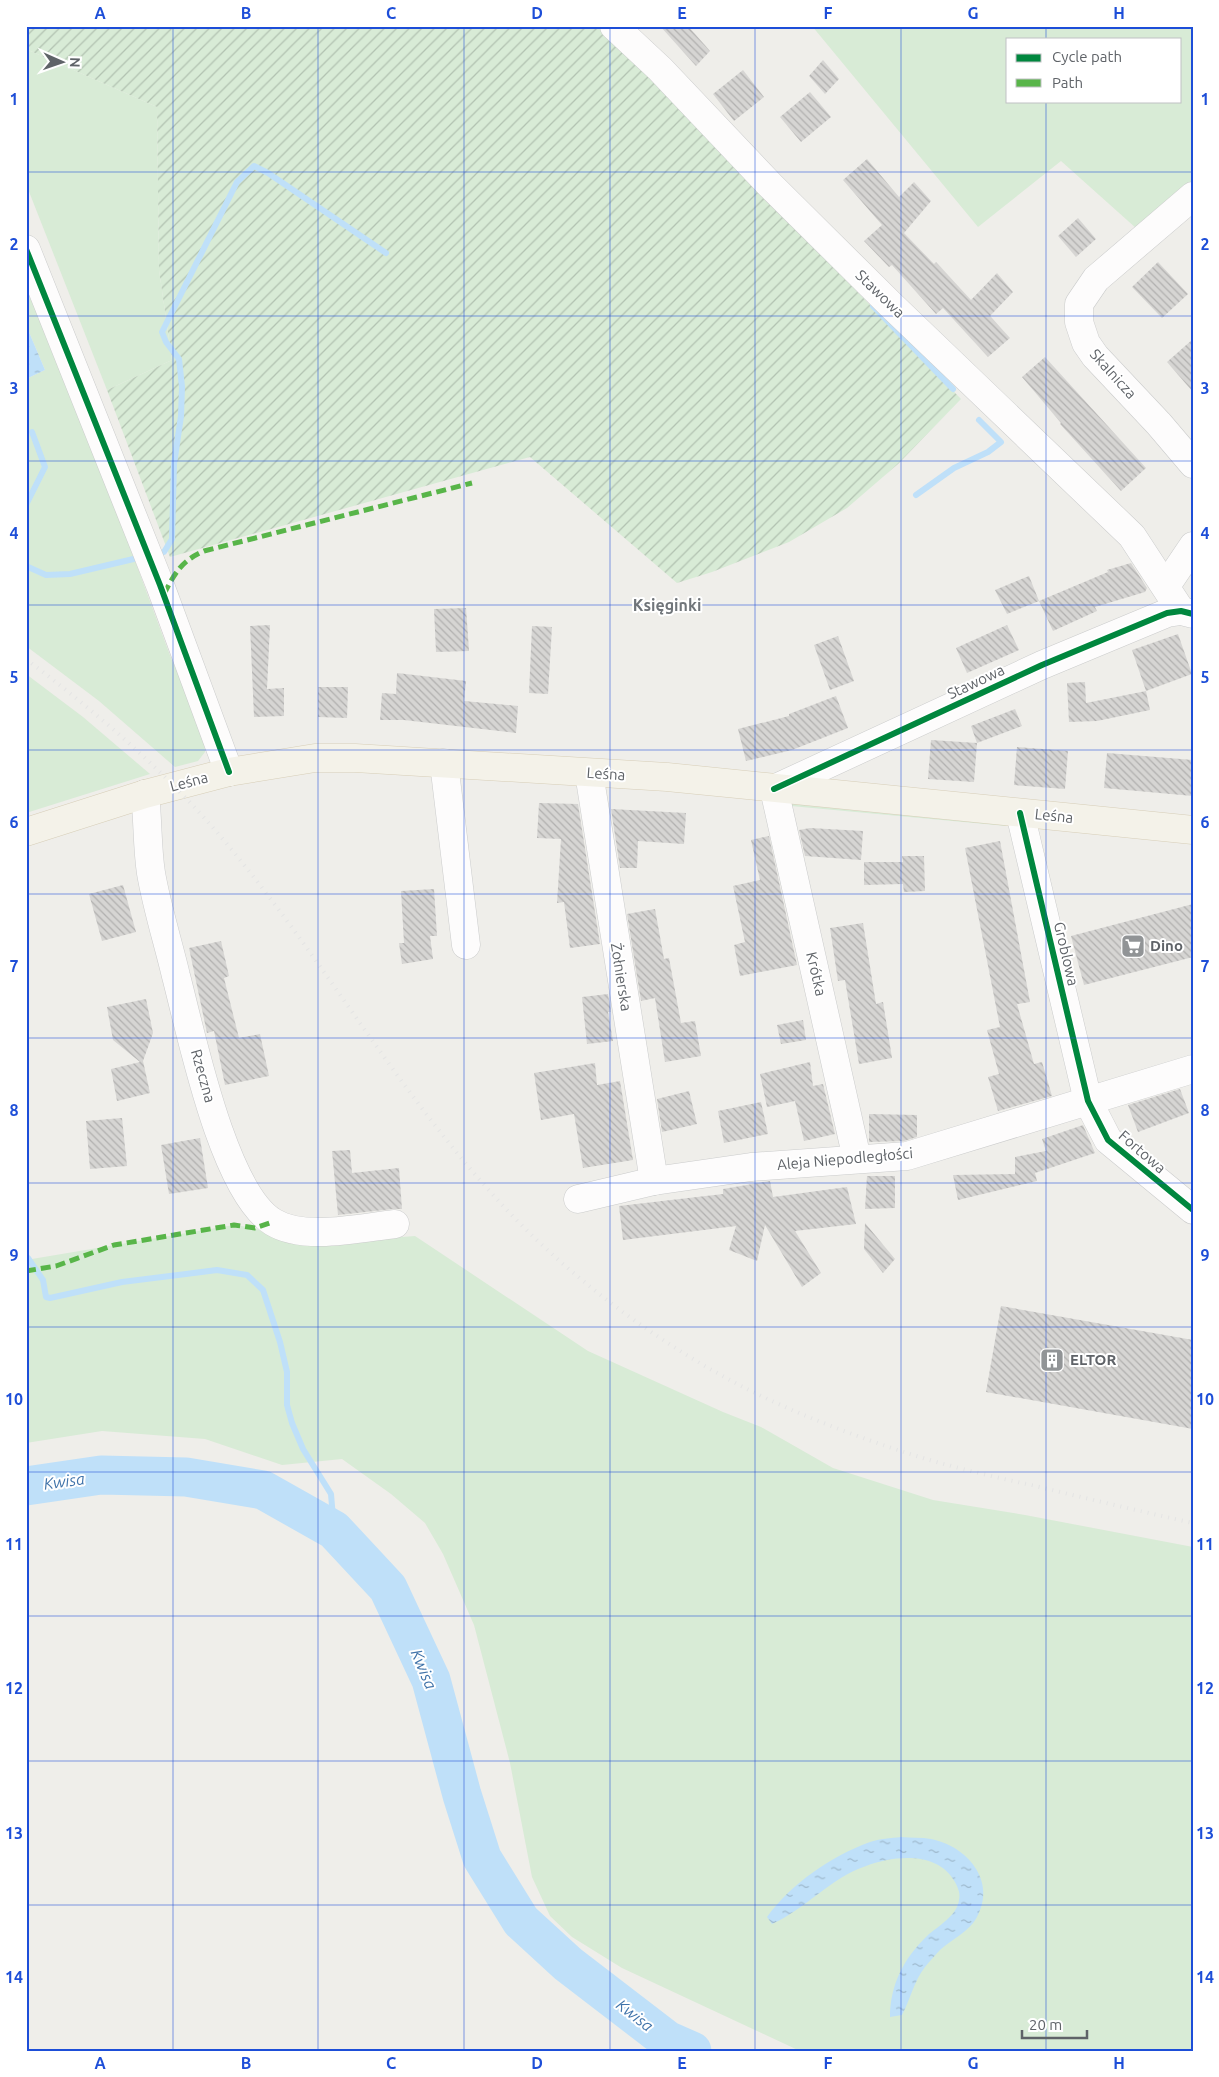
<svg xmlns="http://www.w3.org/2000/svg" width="1219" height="2077" font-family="Ubuntu,sans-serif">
<defs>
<pattern id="garden-furrows" width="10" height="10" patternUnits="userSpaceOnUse" patternTransform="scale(1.25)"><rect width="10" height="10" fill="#d8ebd6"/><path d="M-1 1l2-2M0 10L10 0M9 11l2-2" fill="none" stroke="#b2c2b1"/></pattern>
<pattern id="water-ripples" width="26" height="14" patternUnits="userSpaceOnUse" patternTransform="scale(1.25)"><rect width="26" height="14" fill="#bfe0f9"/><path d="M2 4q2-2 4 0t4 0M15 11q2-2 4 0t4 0" fill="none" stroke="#9eb9cd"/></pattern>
<pattern id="building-back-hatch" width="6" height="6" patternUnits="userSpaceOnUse" patternTransform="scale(1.25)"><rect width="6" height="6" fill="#d6d5d3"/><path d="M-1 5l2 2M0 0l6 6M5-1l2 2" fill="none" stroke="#b1b0af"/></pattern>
</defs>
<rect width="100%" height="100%" fill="#efeeea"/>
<g fill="#d8ebd6" fill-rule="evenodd">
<path d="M812,26H1193V183L1137,229L1061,161L978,227ZM1008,39H1180V101H1008Z"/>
<polygon points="26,49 157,107 159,270 172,360 107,390 26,184"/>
<path d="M26,278C77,401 122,526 168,650C177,675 206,728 205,752L198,761L175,767L99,701L26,646V379L45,370L26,325Z"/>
<polygon points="26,674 83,717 150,774 26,813"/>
<polygon points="792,803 1005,822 1006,826 791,806"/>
<polygon points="234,1225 255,1228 273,1237 389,1238 415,1236 588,1351 723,1412 761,1427 833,1468 933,1500 1025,1515 1193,1547 1193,2051 800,2051 622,1968 572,1937 550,1916 532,1877 510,1763 474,1625 443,1554 425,1523 391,1494 342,1459 282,1465 205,1439 102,1431 26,1443 26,1260"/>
</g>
<polygon fill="url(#garden-furrows)" points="26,26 598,26 638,65 961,399 898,464 847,508 789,542 712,572 677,583 530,457 170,557 107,390 172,360 159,270 157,107 26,49"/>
<g fill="url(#water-ripples)">
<polygon points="26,325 45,370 26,379"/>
<path d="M901,1837C911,1838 921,1837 931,1839C967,1846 997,1881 977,1917C970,1931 952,1939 940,1950C935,1955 930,1961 925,1967C914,1981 910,2000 902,2015L890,2017C890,1985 904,1958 927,1936C938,1926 957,1916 959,1900C961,1893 957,1885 953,1879C935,1851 893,1856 866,1866C830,1878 806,1909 772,1924L767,1917C791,1884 831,1856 870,1842C879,1839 891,1838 901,1837Z"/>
</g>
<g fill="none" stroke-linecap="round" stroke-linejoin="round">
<g stroke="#bfe0f9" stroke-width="6">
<polyline points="873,306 953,389"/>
<polyline points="916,495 954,468 988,452 1001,442 979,420"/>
<polyline points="26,505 45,467 32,432"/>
<polyline points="154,555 164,552 172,539 174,464 181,416 182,387 179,359 166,342 162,332 237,182 254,166 268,173 386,253"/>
<polyline points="26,566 46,575 70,574 142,557"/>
<polyline points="26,1258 28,1258 43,1280 46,1297 50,1298 122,1282 186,1274 217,1270 247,1275 263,1290 280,1342 287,1372 287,1405 292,1423 303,1449 331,1494 334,1530"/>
</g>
<polyline stroke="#bfe0f9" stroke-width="39" points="26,1486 101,1475 186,1477 263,1490 334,1530 388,1588 431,1680 462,1795 482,1858 521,1921 568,1964 667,2040 692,2051"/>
</g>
<g fill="url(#building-back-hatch)">
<polygon points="660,26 688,26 710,51 696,66"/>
<polygon points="823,60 839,79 825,94 809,76"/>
<polygon points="743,70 764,97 734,121 713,94"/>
<polygon points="810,92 831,117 801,142 780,117"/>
<polygon points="867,159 899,197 914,182 931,201 904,233 934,264 936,262 971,300 997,273 1013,292 990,316 1010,338 988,357 943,308 936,314 892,265 889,267 864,241 882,225 843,180"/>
<polygon points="1078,218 1096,239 1076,257 1058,236"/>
<polygon points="1158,262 1188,294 1162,318 1132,287"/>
<polygon points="1193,339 1193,392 1167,362"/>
<polygon points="1045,357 1146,468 1121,491 1060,424 1061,423 1022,377"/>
<polygon points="1131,563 1147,588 1145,592 1095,607 1097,611 1053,631 1039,601 1108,572 1107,570"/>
<polygon points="1029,576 1039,601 1007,614 995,590"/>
<polygon points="466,608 469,651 436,652 434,609"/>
<polygon points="270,625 267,689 284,688 284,716 254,717 250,626"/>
<polygon points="1007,625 1019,650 967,673 956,648"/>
<polygon points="532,626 552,627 548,694 529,693"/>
<polygon points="1178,634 1192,674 1146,691 1132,650"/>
<polygon points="838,636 854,681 830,690 814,645"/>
<polygon points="397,673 466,681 464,701 518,706 516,733 404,720 380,720 382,693 396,694"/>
<polygon points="1085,682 1086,703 1146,691 1150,710 1097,721 1069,722 1067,683"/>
<polygon points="318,687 348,687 347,718 318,717"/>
<polygon points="836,696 848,728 792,750 746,761 738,729 789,716 789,714"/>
<polygon points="1015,709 1022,726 977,743 971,726"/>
<polygon points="931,740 977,743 974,782 928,779"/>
<polygon points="1017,747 1068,751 1065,789 1014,785"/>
<polygon points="1107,753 1193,760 1193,796 1104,788"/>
<polygon points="539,803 578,804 600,944 570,948 564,902 557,903 561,839 537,838"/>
<polygon points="611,809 686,813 684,844 638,841 637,868 620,868"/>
<polygon points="810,828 863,831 861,860 805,856 799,830"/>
<polygon points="769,836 797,965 740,976 734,945 745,942 733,886 760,880 751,840"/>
<polygon points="1000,841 1030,1002 1017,1004 1034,1064 1042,1062 1052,1096 998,1111 988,1077 999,1074 987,1030 1000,1027 965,848"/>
<polygon points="902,856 924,856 925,891 904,892 903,884 864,885 864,862 903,862"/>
<polygon points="123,885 136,932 102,941 89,894"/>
<polygon points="434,889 437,936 430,936 433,959 402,964 399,943 404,943 401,891"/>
<polygon points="1193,904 1193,957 1084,985 1071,936"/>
<polygon points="655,909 664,959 669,958 681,1023 695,1021 701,1056 665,1062 655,998 641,1001 627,914"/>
<polygon points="863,923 876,1004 883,1002 892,1058 859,1064 845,980 838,981 830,928"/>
<polygon points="221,941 229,976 224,978 239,1038 260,1034 269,1076 225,1085 214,1031 207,1033 189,948"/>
<polygon points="608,994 611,1012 608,1012 613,1041 587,1044 582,997"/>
<polygon points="146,999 153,1033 143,1061 150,1093 117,1101 111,1069 140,1062 113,1040 107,1007"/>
<polygon points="803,1020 806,1040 781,1044 777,1025"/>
<polygon points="810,1062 813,1086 823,1084 835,1134 804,1141 795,1101 767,1107 760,1074"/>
<polygon points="595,1063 597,1085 620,1081 633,1160 583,1168 574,1114 541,1120 534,1073"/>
<polygon points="1180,1089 1189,1113 1138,1132 1128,1105"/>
<polygon points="689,1091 697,1124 662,1132 657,1099"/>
<polygon points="761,1102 768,1134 724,1143 718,1111"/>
<polygon points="869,1114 917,1115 917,1137 904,1141 869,1142"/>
<polygon points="122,1118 127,1166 90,1169 86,1121"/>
<polygon points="1083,1125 1095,1153 1035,1173 1037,1181 958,1200 953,1175 1015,1174 1015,1157 1046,1151 1042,1139"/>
<polygon points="200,1138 208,1188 169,1194 161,1145"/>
<polygon points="350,1150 352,1173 399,1168 402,1209 393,1209 338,1215 332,1151"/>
<polygon points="867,1176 895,1176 895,1208 865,1209"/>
<polygon points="770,1181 773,1197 847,1187 856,1224 795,1231 821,1273 802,1287 765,1225 757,1261 729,1250 736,1226 623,1240 619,1206 723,1194 723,1189"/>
<polygon points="865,1223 895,1259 883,1273 864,1249"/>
<polygon points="1001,1306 1193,1340 1193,1429 986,1392"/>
</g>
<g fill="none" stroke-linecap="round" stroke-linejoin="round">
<g stroke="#cbcccc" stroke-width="29">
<g id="minor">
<polyline points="614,26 660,69 770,185 890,304 1132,536 1181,611"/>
<polyline points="1193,196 1096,279 1079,304 1079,322 1086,343 1095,356 1159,424 1193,464"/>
<polyline points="26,249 160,585 229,772"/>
<polyline points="1166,586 1193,546"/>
<polyline points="444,763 466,945"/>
<polyline points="589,773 654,1181"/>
<path d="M145,794C148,820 147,847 151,873C157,908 168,942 176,976C191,1033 223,1191 273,1222C304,1241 360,1228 395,1224"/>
<polyline points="1020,813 1088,1101 1108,1140 1193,1210"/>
<polyline points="857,1159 774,789 1042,665 1167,613 1181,611 1193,614"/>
<polyline points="578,1199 654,1181 751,1167 907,1156 1193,1069"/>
</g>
</g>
<g stroke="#d7ceb8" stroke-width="29">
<polyline id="major" points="26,832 145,794 229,772 315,758 355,758 667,777 1193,830"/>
</g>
<use href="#minor" stroke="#fdfcfc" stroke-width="28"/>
<use href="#major" stroke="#f4f2e9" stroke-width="28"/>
<path stroke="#e4e4e4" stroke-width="4" stroke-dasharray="1 6" stroke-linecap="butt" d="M26,659C97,713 163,769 221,837C319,952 393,1085 495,1197C565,1275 659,1345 753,1392C802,1416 855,1436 907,1453C947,1466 990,1476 1031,1485C1085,1498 1139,1511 1193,1523"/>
<g stroke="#58b549" stroke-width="5" stroke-dasharray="10 5" stroke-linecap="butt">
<path d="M164,594C175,573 181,561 204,551L472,483"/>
<polyline points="26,1271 56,1266 114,1245 234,1225 255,1228 273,1222"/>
</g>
<g stroke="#fff" stroke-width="9">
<g id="cycleway">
<polyline points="26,249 160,585 229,772"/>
<polyline points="774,789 1042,665 1167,613 1181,611 1193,614"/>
<polyline points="1020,813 1088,1101 1108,1140 1193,1210"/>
</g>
</g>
<use href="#cycleway" stroke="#00873e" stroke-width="6"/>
</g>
<path fill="none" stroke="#1d4ed8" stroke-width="1" stroke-opacity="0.55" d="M173,26V2051M318,26V2051M464,26V2051M610,26V2051M755,26V2051M901,26V2051M1046,26V39M1046,101V2051M26,172H1193M26,316H1193M26,461H1193M26,605H1193M26,750H1193M26,894H1193M26,1038H1193M26,1183H1193M26,1327H1193M26,1472H1193M26,1616H1193M26,1761H1193M26,1905H1193"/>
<defs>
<g id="supermarket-square" transform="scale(1.25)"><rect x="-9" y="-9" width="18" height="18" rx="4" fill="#919496" stroke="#fff"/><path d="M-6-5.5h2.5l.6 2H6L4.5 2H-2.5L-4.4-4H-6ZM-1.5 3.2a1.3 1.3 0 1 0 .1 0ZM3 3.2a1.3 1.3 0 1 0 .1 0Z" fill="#fff"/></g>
<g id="building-square" transform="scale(1.25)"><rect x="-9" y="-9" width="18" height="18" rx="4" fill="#919496" stroke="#fff"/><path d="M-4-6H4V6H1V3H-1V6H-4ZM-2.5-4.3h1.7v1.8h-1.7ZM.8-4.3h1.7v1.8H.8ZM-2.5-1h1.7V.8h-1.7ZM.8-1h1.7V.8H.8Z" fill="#fff"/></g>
</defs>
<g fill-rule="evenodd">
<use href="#supermarket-square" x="1133" y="946"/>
<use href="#building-square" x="1052" y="1360"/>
</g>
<g text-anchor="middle" stroke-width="4" stroke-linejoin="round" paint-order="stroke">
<g font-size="15" fill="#5f6368" stroke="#fff">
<text transform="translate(880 294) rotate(44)" y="5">Stawowa</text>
<text transform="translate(1113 374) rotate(48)" y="5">Skalnicza</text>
<text transform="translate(976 682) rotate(-25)" y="5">Stawowa</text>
<text transform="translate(606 774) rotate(4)" y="5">Leśna</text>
<text transform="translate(189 782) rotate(-15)" y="5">Leśna</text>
<text transform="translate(1054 816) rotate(6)" y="5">Leśna</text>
<text transform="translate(1066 954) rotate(77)" y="5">Groblowa</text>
<text transform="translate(816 974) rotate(77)" y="5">Krótka</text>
<text transform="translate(621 977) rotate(81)" y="5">Żołnierska</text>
<text transform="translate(203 1076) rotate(74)" y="5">Rzeczna</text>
<text transform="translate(1142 1152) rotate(41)" y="5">Fortowa</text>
<text transform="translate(845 1159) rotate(-5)" y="5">Aleja Niepodległości</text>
</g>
<g font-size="15" font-weight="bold" fill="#5f6368" stroke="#fff" text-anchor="start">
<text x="1150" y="951">Dino</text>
<text x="1070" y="1365">ELTOR</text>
</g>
<g font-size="16" font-weight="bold" fill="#70757a" stroke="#fff">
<text x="667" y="611">Księginki</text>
</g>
<g font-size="16" font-style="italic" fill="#4174aa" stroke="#fff">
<text transform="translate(64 1481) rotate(-8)" y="6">Kwisa</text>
<text transform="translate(424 1669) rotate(67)" y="6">Kwisa</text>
<text transform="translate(635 2015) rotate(38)" y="6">Kwisa</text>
</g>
</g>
<rect width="1219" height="2077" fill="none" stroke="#ffffff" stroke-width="55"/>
<rect x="1006" y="38" width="175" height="65" fill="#ffffff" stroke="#bfc1c3"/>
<rect x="1016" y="54" width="25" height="8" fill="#00873e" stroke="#bfc1c3"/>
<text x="1052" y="62" font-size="15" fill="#5f6368">Cycle path</text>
<rect x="1016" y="79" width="25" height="8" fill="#58b549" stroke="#bfc1c3"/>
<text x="1052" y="88" font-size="15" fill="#5f6368">Path</text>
<g transform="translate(62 62) rotate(92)" stroke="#ffffff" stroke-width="4" paint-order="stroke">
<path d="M0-4L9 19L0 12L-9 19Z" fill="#5f6368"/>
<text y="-8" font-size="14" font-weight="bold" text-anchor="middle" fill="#5f6368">N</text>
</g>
<path d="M1022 2030v8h65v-8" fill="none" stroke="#5f6368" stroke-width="2.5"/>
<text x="1029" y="2030" font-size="15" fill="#5f6368" stroke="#ffffff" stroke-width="4" paint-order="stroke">20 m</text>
<rect x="28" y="28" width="1164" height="2022" fill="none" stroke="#1d4ed8" stroke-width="2"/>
<g font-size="16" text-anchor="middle" font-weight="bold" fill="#1d4ed8">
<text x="100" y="19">A</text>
<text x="246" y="19">B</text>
<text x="391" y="19">C</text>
<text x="537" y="19">D</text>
<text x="682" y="19">E</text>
<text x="828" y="19">F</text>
<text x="973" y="19">G</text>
<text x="1119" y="19">H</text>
<text x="14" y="105">1</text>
<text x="1205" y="105">1</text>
<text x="14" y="250">2</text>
<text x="1205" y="250">2</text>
<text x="14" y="394">3</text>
<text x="1205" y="394">3</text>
<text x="14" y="539">4</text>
<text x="1205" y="539">4</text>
<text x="14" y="683">5</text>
<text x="1205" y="683">5</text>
<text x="14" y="828">6</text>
<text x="1205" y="828">6</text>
<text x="14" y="972">7</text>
<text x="1205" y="972">7</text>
<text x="14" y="1116">8</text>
<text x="1205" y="1116">8</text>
<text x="14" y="1261">9</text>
<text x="1205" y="1261">9</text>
<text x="14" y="1405">10</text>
<text x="1205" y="1405">10</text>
<text x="14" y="1550">11</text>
<text x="1205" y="1550">11</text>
<text x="14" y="1694">12</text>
<text x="1205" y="1694">12</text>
<text x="14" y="1839">13</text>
<text x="1205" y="1839">13</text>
<text x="14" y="1983">14</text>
<text x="1205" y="1983">14</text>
<text x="100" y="2069">A</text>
<text x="246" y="2069">B</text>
<text x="391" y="2069">C</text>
<text x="537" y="2069">D</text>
<text x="682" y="2069">E</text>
<text x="828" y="2069">F</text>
<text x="973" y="2069">G</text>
<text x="1119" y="2069">H</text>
</g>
</svg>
